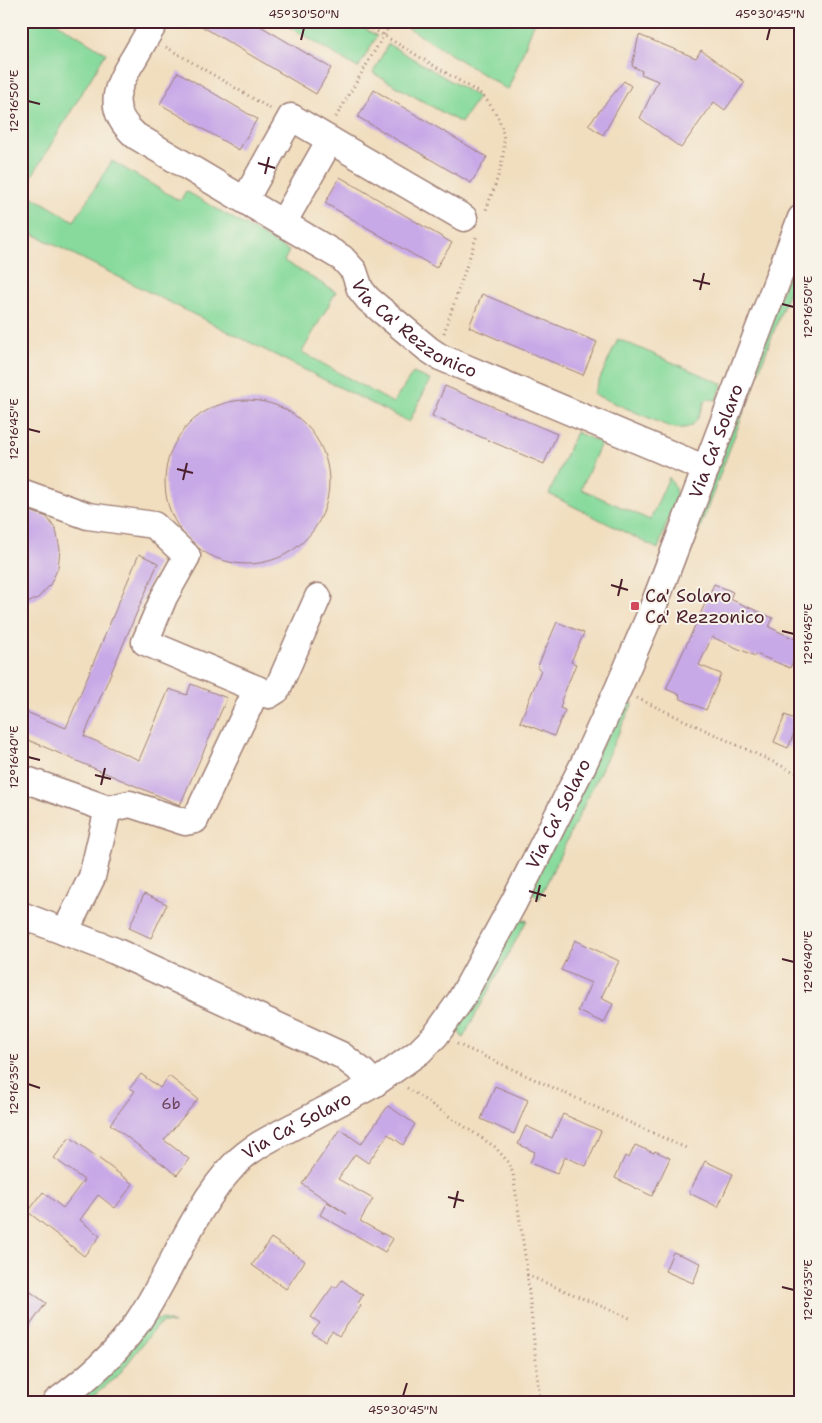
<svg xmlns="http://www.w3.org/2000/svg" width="822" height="1423" font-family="'Shantell Sans',sans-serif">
<rect width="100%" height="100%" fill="#f7f3e8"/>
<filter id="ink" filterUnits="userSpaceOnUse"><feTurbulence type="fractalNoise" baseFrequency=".02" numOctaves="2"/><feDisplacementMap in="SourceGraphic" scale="10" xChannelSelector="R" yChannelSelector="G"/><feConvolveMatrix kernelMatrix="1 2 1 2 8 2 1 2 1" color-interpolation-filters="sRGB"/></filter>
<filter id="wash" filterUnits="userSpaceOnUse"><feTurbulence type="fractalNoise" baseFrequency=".0096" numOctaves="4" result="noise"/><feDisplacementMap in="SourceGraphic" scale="20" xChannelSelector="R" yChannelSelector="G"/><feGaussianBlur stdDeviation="1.12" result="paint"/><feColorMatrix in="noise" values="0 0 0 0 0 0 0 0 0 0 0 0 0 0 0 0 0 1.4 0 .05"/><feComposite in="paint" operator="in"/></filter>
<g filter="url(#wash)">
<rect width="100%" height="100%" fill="#f1debf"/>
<g fill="#87da9b" stroke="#687c63">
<polygon points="21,21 54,21 106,53 23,191 74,221 112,161 180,201 186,191 289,251 284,261 336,292 302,352 393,403 413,373 430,380 409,422 21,228"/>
<polygon points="279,21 352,21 377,36 358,68"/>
<polygon points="397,21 535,21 508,90"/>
<polygon points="388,44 478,97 461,123 373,73"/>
<polygon points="793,261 800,262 686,565 683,562"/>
<path d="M618,339L723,384L716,400L709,399L705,401C697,421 695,432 670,427L593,394Z"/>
<polygon points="576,432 601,443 581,489 650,520 669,477 675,488 676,496 658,549 549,494"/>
<polygon points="628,701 633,703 539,899 530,890 623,703"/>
<polygon points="527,920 463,1038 458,1031 460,1022 514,922"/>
<polygon points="161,1319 174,1324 163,1323 156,1327 116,1378 84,1402 70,1402 151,1322"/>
</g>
<g id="blocks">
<g fill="#c8a9e7">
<polygon points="193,21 252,21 331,68 316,94"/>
<polygon points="639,35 696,58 701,50 745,82 725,110 714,102 681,148 640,118 658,81 641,74 642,71 632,66"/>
<polygon points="178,72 257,119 239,150 160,104"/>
<polygon points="624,81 631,86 603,135 588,125"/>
<polygon points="374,90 487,157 471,183 358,117"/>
<polygon points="340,177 452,243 436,268 325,203"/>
<polygon points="482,294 597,342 583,375 469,327"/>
<polygon points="445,386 557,434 544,464 432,416"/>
<circle cx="247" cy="482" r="82"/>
<polygon points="21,508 47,517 56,530 60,549 58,568 50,585 38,598 21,606"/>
<polygon points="139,554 158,563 84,736 139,760 169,689 187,695 191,684 227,698 180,805 21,737 21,710 66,728"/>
<polygon points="714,584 733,592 730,599 773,618 769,627 801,642 790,668 756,654 755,656 712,637 699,665 721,674 706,710 679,698 680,695 666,689"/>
<polygon points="557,622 584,633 571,662 576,664 561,701 562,702 560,708 565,710 554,736 520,722 541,670 537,668"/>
<polygon points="785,715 799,721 788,748 774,742"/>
<polygon points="144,894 167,904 151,938 129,928"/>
<polygon points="575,940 619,961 601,998 613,1004 604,1023 578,1011 591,983 561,970"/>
<polygon points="141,1074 160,1088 169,1076 198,1099 164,1140 189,1159 177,1175 110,1124 135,1091 130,1088"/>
<polygon points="495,1086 528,1100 514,1134 481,1119"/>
<polygon points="388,1106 415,1124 403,1145 388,1134 368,1163 355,1154 338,1179 373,1199 360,1221 393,1239 385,1252 320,1215 327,1202 347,1214 302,1184 340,1129 361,1144"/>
<polygon points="563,1114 601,1131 586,1166 565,1157 557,1174 530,1163 535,1152 518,1144 526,1126 552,1138"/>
<polygon points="70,1137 133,1184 115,1208 98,1195 80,1220 100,1236 84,1256 28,1212 43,1192 63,1208 84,1180 54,1158"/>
<polygon points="635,1145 654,1153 655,1151 670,1158 652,1196 615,1178 625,1156 629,1158"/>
<polygon points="705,1161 733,1174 718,1207 689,1193"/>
<polygon points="271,1238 305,1261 286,1289 252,1265"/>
<polygon points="673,1252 701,1263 693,1283 665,1271"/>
<polygon points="342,1280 363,1295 358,1303 361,1306 339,1336 332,1331 325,1341 312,1333 320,1323 311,1317 333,1286 336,1288"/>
<polygon points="21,1285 46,1303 21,1338"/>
</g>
</g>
</g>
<g filter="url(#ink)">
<use href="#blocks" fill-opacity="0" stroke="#9e7e75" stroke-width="1"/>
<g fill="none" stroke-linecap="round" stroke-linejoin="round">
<g stroke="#9e7e75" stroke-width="29">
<g id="minor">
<path id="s1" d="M156,21C148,33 141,46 134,58C115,88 106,110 136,136L342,258L354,271L360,289L368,299L428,349L440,357L706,469"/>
<polyline points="330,140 464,218"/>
<polyline points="245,200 291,117 330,140 283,223"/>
<polyline points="21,492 88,516 154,525 187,556 164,597 145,642 257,689 195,820 185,822 130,804 108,809"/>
<polyline points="257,689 269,695 277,690 318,597"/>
<polyline points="21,778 108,809 92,877 65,932"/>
<polyline points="21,915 115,951 341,1055 363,1072 374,1084"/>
<path id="s2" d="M56,1402C87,1379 115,1355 137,1323C172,1272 191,1211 234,1165C252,1146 277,1135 300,1123C325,1110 350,1097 374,1084L419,1052L436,1035L460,1001L514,902L583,765L618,689L650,615L801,218"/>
</g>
</g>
<g stroke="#9e7e75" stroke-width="3" stroke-dasharray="1 4" stroke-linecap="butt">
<path d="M360,21L481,94C519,134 502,165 486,210"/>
<polyline points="166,47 271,109"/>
<polyline points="336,117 388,28 376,21"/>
<polyline points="444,333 477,235"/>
<polyline points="637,698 801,775"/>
<polyline points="457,1044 688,1149"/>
<polyline points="407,1088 495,1147 509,1163 513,1174 526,1262 540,1402"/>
<polyline points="527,1275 632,1319"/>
</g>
<use href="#minor" stroke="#fff" stroke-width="26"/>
</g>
</g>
<path fill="none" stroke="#4a1f2b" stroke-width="2" d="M301,40L304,28M767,40L770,28M28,101L40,104M258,163L275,168M265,174L269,157M693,280L710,284M700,290L704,273M782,304L794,307M28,429L40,432M177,469L193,473M183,480L187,463M611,585L628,590M618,596L622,579M782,631L794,634M28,757L40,760M95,775L111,779M101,785L105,768M529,891L546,896M536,902L540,885M782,959L794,962M28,1084L40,1088M448,1197L464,1201M454,1208L458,1191M782,1287L794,1290M403,1396L407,1383"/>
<rect fill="#d1495b" stroke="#f7f3e8" stroke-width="2" x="630" y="601" width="10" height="10" rx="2.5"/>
<g text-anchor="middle" stroke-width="4" stroke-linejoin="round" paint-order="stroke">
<g font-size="15" fill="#6a425a">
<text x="171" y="1109">6b</text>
</g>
<g font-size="18" fill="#4a1f2b" stroke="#f7f3e8">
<text dy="6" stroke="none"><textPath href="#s1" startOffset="475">Via Ca' Rezzonico</textPath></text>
<text dy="6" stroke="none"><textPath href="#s2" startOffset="1199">Via Ca' Solaro</textPath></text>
<text dy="6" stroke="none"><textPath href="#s2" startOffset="794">Via Ca' Solaro</textPath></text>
<text dy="6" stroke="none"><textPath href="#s2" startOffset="374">Via Ca' Solaro</textPath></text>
</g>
<g font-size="18" fill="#4a1f2b" stroke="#f7f3e8" text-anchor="start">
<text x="645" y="602">Ca' Solaro<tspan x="645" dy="21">Ca' Rezzonico</tspan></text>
</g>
</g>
<rect width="822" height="1423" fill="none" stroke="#f7f3e8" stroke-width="55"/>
<rect x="28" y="28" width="766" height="1368" fill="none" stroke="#4a1f2b" stroke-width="2"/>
<g font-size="12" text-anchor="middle" fill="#4a1f2b">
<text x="304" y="18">45°30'50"N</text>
<text x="770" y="18">45°30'45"N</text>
<text transform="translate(14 101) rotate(-90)" y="4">12°16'50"E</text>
<text transform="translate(808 307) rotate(-90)" y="4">12°16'50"E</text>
<text transform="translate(14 429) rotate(-90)" y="4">12°16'45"E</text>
<text transform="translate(808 634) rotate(-90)" y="4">12°16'45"E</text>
<text transform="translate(14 757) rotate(-90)" y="4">12°16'40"E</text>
<text transform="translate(808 962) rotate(-90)" y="4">12°16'40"E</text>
<text transform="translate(14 1084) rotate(-90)" y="4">12°16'35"E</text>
<text transform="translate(808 1290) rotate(-90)" y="4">12°16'35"E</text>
<text x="403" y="1414">45°30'45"N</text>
</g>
</svg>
